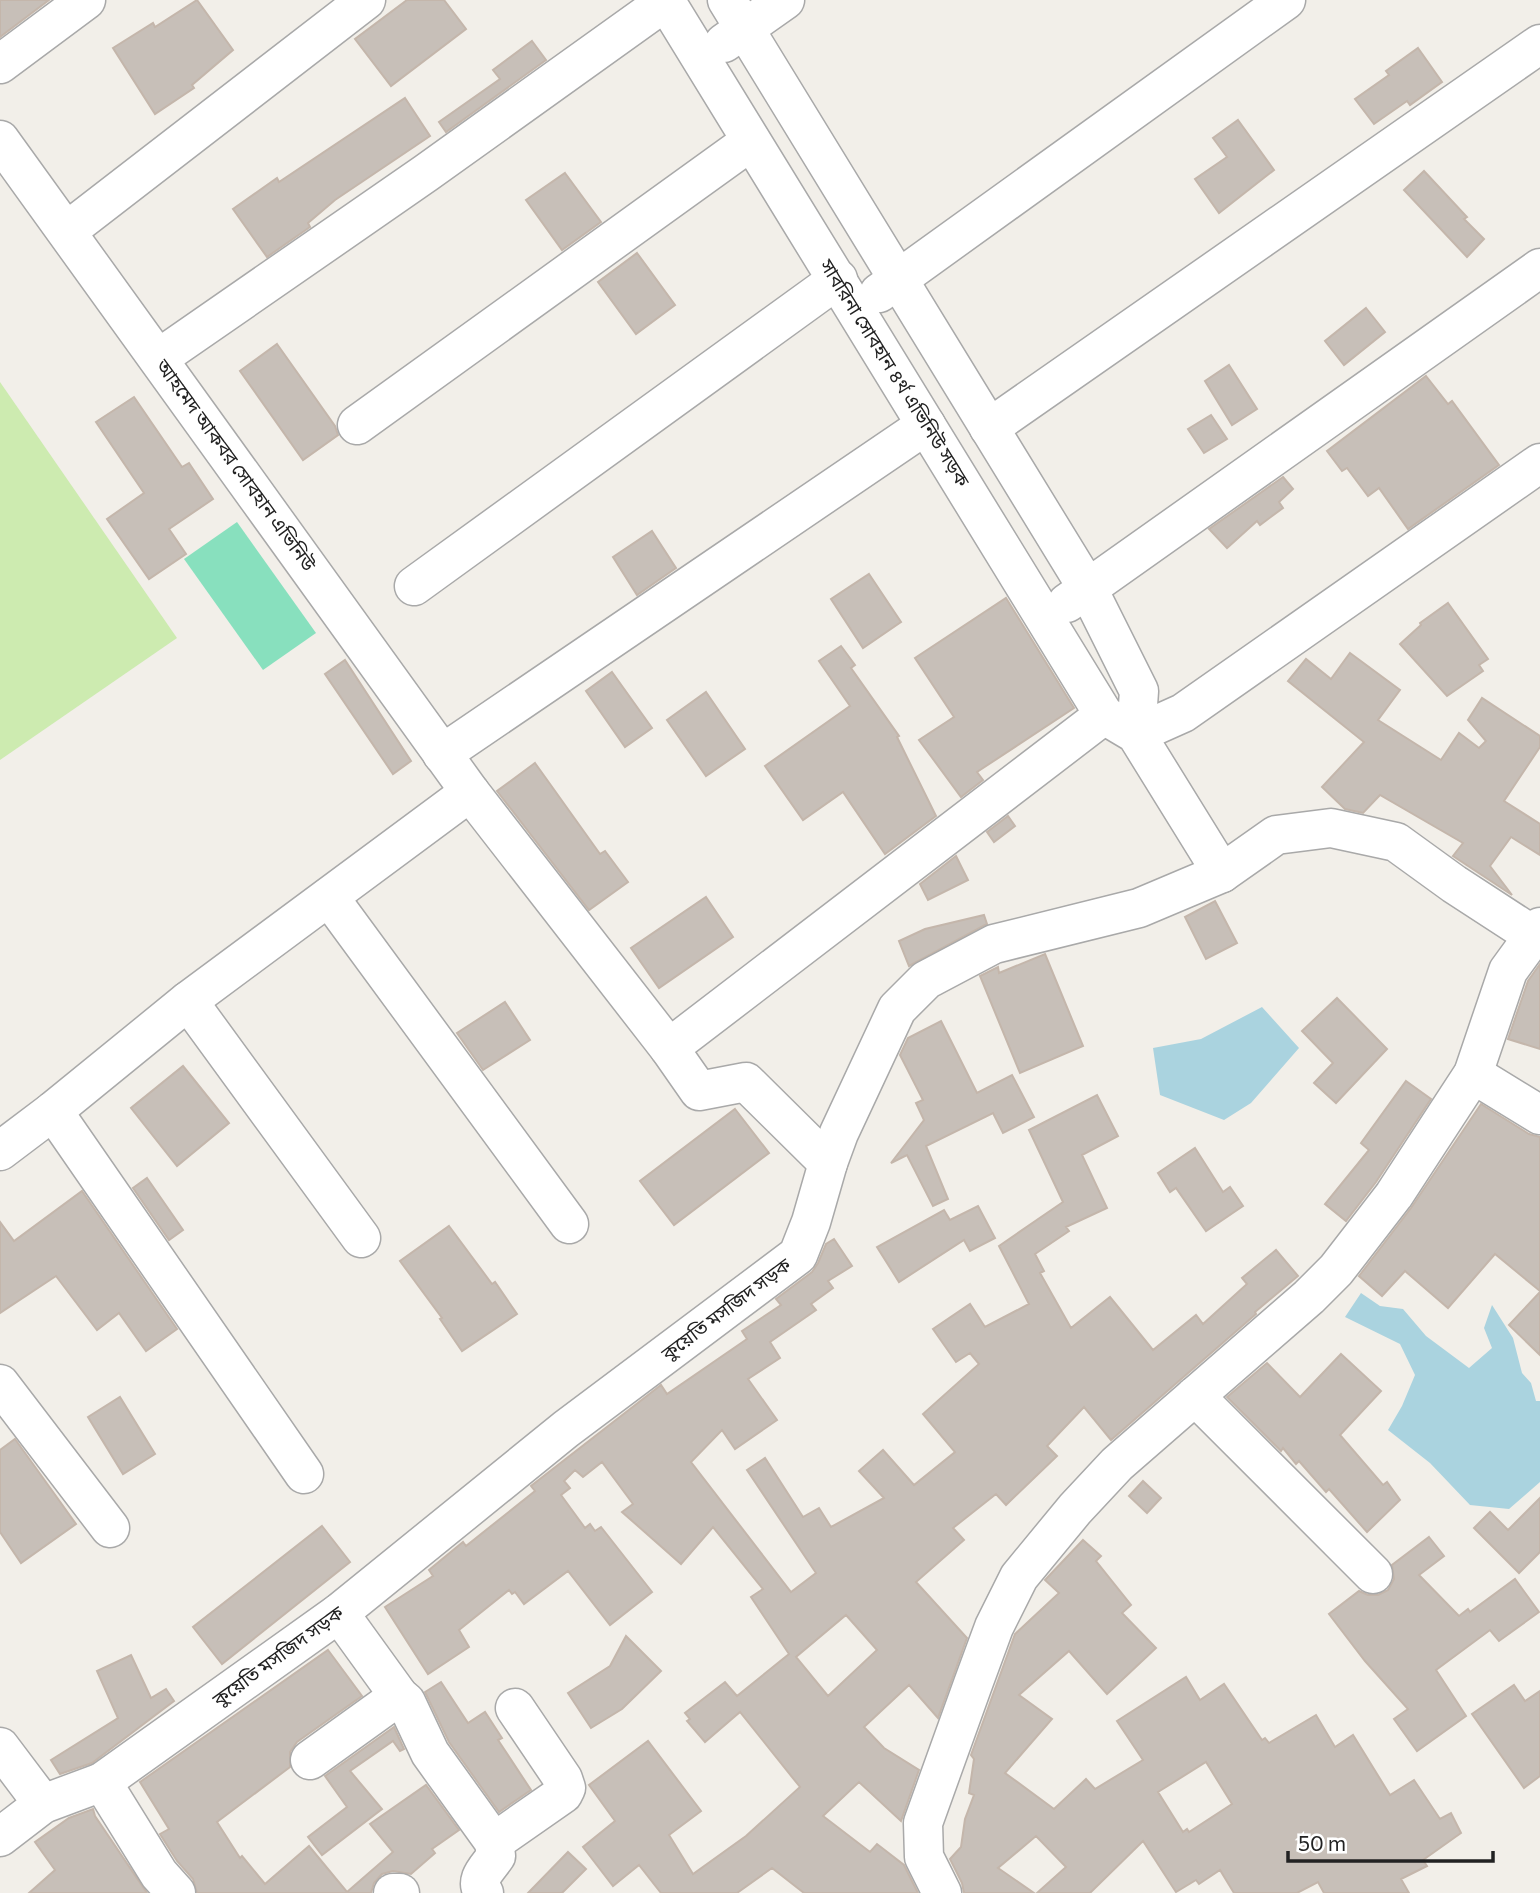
<svg xmlns="http://www.w3.org/2000/svg" width="1540" height="1893" font-family="Commissioner,'Noto Sans Bengali',sans-serif">
<rect width="100%" height="100%" fill="#f2efe9"/>
<polygon fill="#cdebb0" points="0,382 177,638 0,760"/>
<polygon fill="#88e0be" points="237,522 316,633 263,670 184,559"/>
<g fill="#aad3df">
<polygon points="1262,1007 1299,1048 1251,1103 1224,1120 1160,1095 1153,1048 1201,1039"/>
<polygon points="1361,1293 1380,1306 1403,1309 1426,1336 1469,1368 1492,1348 1484,1328 1492,1305 1513,1338 1522,1373 1531,1383 1536,1401 1540,1401 1540,1482 1509,1509 1470,1505 1430,1463 1388,1430 1402,1406 1415,1375 1400,1344 1345,1317"/>
</g>
<g fill="#c7bfb8" stroke="#c4b6ab" stroke-width="2" fill-rule="evenodd">
<polygon points="0,0 49,0 0,37"/>
<polygon points="197,0 233,50 192,85 194,88 155,114 113,48 153,23 155,27"/>
<polygon points="407,0 444,0 466,29 391,86 355,39"/>
<polygon points="532,41 546,60 446,132 439,122 500,79 493,70"/>
<polygon points="1418,48 1442,82 1410,105 1407,101 1374,124 1355,99 1389,75 1386,71"/>
<polygon points="405,98 430,136 335,200 308,223 310,227 267,257 233,209 277,178 279,182"/>
<polygon points="1238,120 1274,170 1219,213 1195,179 1227,157 1213,138"/>
<polygon points="1424,171 1467,217 1464,219 1484,239 1467,257 1404,190"/>
<polygon points="565,173 601,222 562,250 526,200"/>
<polygon points="637,253 675,305 636,334 598,282"/>
<polygon points="1366,308 1385,332 1344,365 1325,341"/>
<polygon points="277,344 335,426 338,435 303,460 240,371"/>
<polygon points="1229,365 1257,409 1232,425 1205,381"/>
<polygon points="1426,376 1448,404 1452,401 1499,465 1408,529 1379,488 1368,496 1347,468 1342,471 1327,451"/>
<polygon points="134,397 182,467 189,463 213,499 169,529 186,554 149,579 107,519 144,493 96,422"/>
<polygon points="1211,415 1227,439 1204,453 1188,429"/>
<polygon points="1283,477 1293,489 1279,502 1283,508 1260,525 1257,521 1227,548 1209,529"/>
<polygon points="652,531 676,568 637,595 613,557"/>
<polygon points="869,574 901,622 863,648 831,599"/>
<polygon points="1006,598 1074,708 977,772 983,780 961,797 919,740 954,717 915,658"/>
<polygon points="1448,603 1488,659 1479,665 1483,671 1447,696 1400,644 1421,625 1420,623"/>
<polygon points="841,646 855,665 851,668 899,736 897,737 936,816 885,854 843,792 803,820 765,766 850,706 819,661"/>
<polygon points="1350,653 1400,690 1378,720 1441,760 1459,733 1479,748 1486,741 1468,720 1482,698 1540,736 1540,747 1504,801 1540,824 1540,855 1511,837 1490,866 1512,895 1453,856 1463,843 1380,795 1363,813 1345,809 1322,787 1364,742 1288,681 1306,659 1331,679"/>
<polygon points="345,660 411,761 393,774 325,674"/>
<polygon points="612,672 652,728 625,747 586,691"/>
<polygon points="706,692 745,749 706,776 667,720"/>
<polygon points="535,763 600,854 605,851 628,882 589,910 497,791"/>
<polygon points="1008,816 1015,826 994,842 987,832"/>
<polygon points="956,856 968,880 928,900 920,884"/>
<polygon points="706,897 733,937 659,988 631,948"/>
<polygon points="1215,901 1237,943 1206,959 1185,917"/>
<polygon points="984,915 987,924 909,966 899,941 925,929"/>
<polygon points="1045,954 1083,1046 1020,1073 980,976 998,967 999,973"/>
<polygon points="1540,964 1540,1049 1508,1039 1528,981"/>
<polygon points="1337,998 1387,1049 1336,1103 1314,1083 1333,1063 1302,1031"/>
<polygon points="505,1002 530,1040 483,1070 457,1033"/>
<polygon points="941,1021 977,1093 1012,1075 1034,1117 1003,1133 993,1113 926,1146 948,1199 933,1206 907,1155 891,1163 924,1120 916,1103 923,1100 900,1055 908,1038"/>
<polygon points="183,1066 229,1123 177,1166 131,1108"/>
<polygon points="1406,1081 1431,1099 1376,1182 1346,1221 1325,1204 1369,1150 1361,1143"/>
<path d="M1097,1095L1118,1136L1082,1155L1107,1208L1066,1227L1069,1231L1035,1254L1044,1271L1040,1273L1071,1328L1110,1297L1153,1350L1196,1315L1203,1324L1247,1284L1242,1278L1276,1250L1298,1276L1255,1312L1256,1314L1111,1440L1084,1407L1047,1446L1057,1456L1006,1505L996,1494L953,1528L964,1540L916,1582L967,1638L938,1718L909,1685L864,1727L884,1748L919,1770L901,1821L859,1782L823,1816L870,1852L877,1844L904,1865L918,1893H804L772,1868L737,1893H661L639,1865L613,1886L583,1847L615,1821L589,1785L648,1741L701,1811L669,1835L693,1874L746,1836L800,1787L740,1712L705,1742L687,1721L690,1719L685,1713L725,1682L737,1696L789,1654L751,1597L763,1589L713,1527L681,1564L622,1512L633,1504L602,1462L583,1477L575,1470L564,1481L570,1488L561,1495L585,1528L590,1524L595,1531L601,1527L652,1592L610,1625L568,1571L524,1604L515,1592L512,1594L509,1590L459,1630L469,1647L428,1674L385,1607L433,1576L429,1570L463,1542L466,1546L535,1491L531,1486L661,1385L667,1394L747,1339L742,1331L781,1305L776,1299L812,1272L818,1263L826,1244L834,1239L852,1266L828,1281L833,1288L811,1304L816,1310L770,1342L780,1358L748,1379L777,1420L735,1449L722,1430L691,1462L791,1592L816,1573L747,1470L765,1458L803,1517L819,1508L831,1527L884,1498L859,1471L883,1450L914,1485L955,1452L923,1414L979,1364L970,1353L956,1362L933,1329L970,1304L985,1327L1029,1304L999,1246L1063,1202L1029,1130ZM846,1615L877,1650L828,1696L796,1657Z"/>
<polygon points="1481,1104 1529,1134 1540,1137 1540,1291 1495,1254 1448,1308 1405,1271 1382,1296 1359,1276 1411,1208"/>
<polygon points="735,1109 769,1153 674,1225 640,1181"/>
<polygon points="1195,1148 1223,1192 1230,1187 1243,1206 1206,1231 1176,1188 1170,1192 1158,1173"/>
<polygon points="147,1178 183,1230 169,1240 133,1188"/>
<polygon points="82,1191 177,1329 146,1351 119,1313 97,1330 56,1276 0,1313 0,1222 14,1241"/>
<polygon points="978,1206 995,1238 970,1251 964,1240 899,1282 877,1247 944,1210 950,1220"/>
<polygon points="449,1226 492,1284 495,1282 517,1314 462,1351 440,1319 442,1318 400,1261"/>
<polygon points="1540,1292 1540,1355 1509,1325"/>
<polygon points="1341,1354 1381,1391 1340,1435 1383,1485 1387,1482 1400,1500 1367,1532 1329,1489 1326,1492 1299,1461 1296,1464 1283,1448 1281,1451 1227,1397 1267,1363 1300,1397"/>
<polygon points="120,1397 155,1454 123,1474 88,1417"/>
<polygon points="15,1439 76,1524 21,1563 0,1532 0,1450"/>
<polygon points="1143,1481 1161,1498 1147,1513 1129,1496"/>
<polygon points="1540,1498 1540,1552 1519,1573 1474,1528 1490,1512 1508,1530"/>
<polygon points="322,1526 350,1562 222,1664 193,1627"/>
<polygon points="1429,1537 1444,1556 1419,1575 1459,1616 1468,1609 1470,1612 1515,1579 1539,1612 1499,1641 1490,1630 1436,1670 1466,1716 1417,1751 1394,1719 1408,1709 1365,1661 1329,1614 1359,1591 1368,1595 1378,1595 1388,1590 1394,1579 1392,1565"/>
<path d="M1083,1540L1101,1556L1096,1561L1131,1605L1122,1613L1156,1648L1107,1694L1069,1651L1019,1695L1052,1719L1005,1773L1054,1809L1086,1779L1095,1789L1143,1760L1117,1721L1186,1677L1200,1700L1224,1684L1262,1740L1265,1738L1269,1743L1316,1715L1335,1747L1353,1735L1390,1795L1414,1780L1440,1819L1451,1813L1461,1833L1423,1860L1427,1866L1401,1879L1409,1893H1324L1318,1882L1297,1893H1234L1220,1870L1199,1884L1196,1880L1176,1892L1143,1841L1090,1893H1037L1066,1867L1036,1836L998,1868L1034,1893H964L962,1883L950,1859L961,1847L965,1819L974,1795L969,1793L974,1759L971,1755L1015,1634L1059,1593L1045,1580ZM1206,1762L1232,1804L1189,1832L1187,1829L1183,1832L1158,1792Z"/>
<polygon points="626,1636 661,1671 622,1709 591,1728 568,1693 610,1666"/>
<polygon points="328,1650 362,1696 297,1742 290,1752 290,1767 217,1822 240,1858 242,1856 265,1884 309,1846 347,1892 393,1852 370,1824 426,1785 459,1830 432,1849 435,1853 411,1874 393,1871 382,1874 374,1883 371,1893 197,1893 193,1879 177,1861 160,1834 169,1829 140,1782"/>
<polygon points="131,1655 151,1698 166,1689 174,1701 92,1763 60,1774 51,1760 118,1718 97,1671"/>
<polygon points="441,1682 468,1723 485,1712 502,1738 498,1740 531,1790 499,1812 449,1742 425,1692"/>
<polygon points="1514,1685 1525,1701 1540,1691 1540,1776 1524,1788 1472,1714"/>
<polygon points="394,1727 404,1749 400,1751 393,1741 350,1771 382,1809 322,1855 308,1837 347,1807 325,1776"/>
<polygon points="93,1809 95,1816 147,1893 29,1893 55,1870 35,1842 69,1818"/>
<polygon points="568,1852 586,1869 562,1893 528,1893"/>
</g>
<g fill="none" stroke-linecap="round" stroke-linejoin="round">
<g stroke="#a9a9a9" stroke-width="41">
<g id="minor">
<polyline points="665,0 1104,715 1136,734 1222,873"/>
<polyline points="727,0 1088,589 1139,691 1136,734"/>
<polyline points="724,43 785,0"/>
<polyline points="0,64 86,0"/>
<polyline points="0,140 470,792 669,1048 699,1091 746,1082 828,1163"/>
<polyline points="67,231 366,0"/>
<polyline points="879,293 1286,0"/>
<polyline points="159,358 426,173 666,1"/>
<polyline points="357,425 751,141"/>
<polyline points="989,428 1540,44"/>
<polyline points="414,586 838,279"/>
<polyline points="1067,603 1540,268"/>
<polyline points="1136,734 1183,713 1540,463"/>
<polyline points="442,754 926,425"/>
<polyline points="329,897 569,1224"/>
<polyline points="188,1001 361,1238"/>
<polyline points="669,1048 1104,715"/>
<polyline points="1473,1074 1540,1115"/>
<polyline points="53,1111 304,1474"/>
<polyline points="0,1151 53,1111 188,1001 470,792"/>
<polyline points="0,1384 110,1528"/>
<polyline points="1195,1396 1373,1574"/>
<path d="M339,1613L399,1696L406,1702L430,1753L494,1842L496,1856C488,1868 473,1880 484,1893"/>
<polyline points="0,1747 43,1804"/>
<polyline points="310,1760 399,1696"/>
<polyline points="102,1782 159,1874 176,1893"/>
<polyline points="0,1837 43,1804 102,1782 339,1613 566,1429 798,1255 811,1222 828,1163 839,1133 897,1009 926,980 994,944 1139,908 1222,873 1276,835 1331,828 1396,842 1454,884 1534,936"/>
<polyline points="494,1842 563,1794 566,1788 563,1779 515,1708"/>
<polyline points="393,1893 400,1893"/>
<polyline points="942,1893 924,1857 923,1823 973,1684 994,1627 1019,1577 1075,1509 1117,1464 1309,1297 1336,1270 1394,1195 1473,1074 1508,971 1540,927"/>
</g>
</g>
<use href="#minor" stroke="#fff" stroke-width="38"/>
</g>
<g text-anchor="middle" stroke-width="5" stroke-linejoin="round" paint-order="stroke">
<g font-size="19" fill="#222" stroke="#fff">
<text transform="translate(895 373) rotate(58)" y="7">সাবরিনা সোবহান ৪র্থ এভিনিউ সড়ক</text>
<text transform="translate(236 465) rotate(54)" y="7">আহমেদ আকবর সোবহান এভিনিউ</text>
<text transform="translate(726 1309) rotate(-37)" y="7">কুয়েতি মসজিদ সড়ক</text>
<text transform="translate(278 1656) rotate(-36)" y="7">কুয়েতি মসজিদ সড়ক</text>
</g>
</g>
<path d="M1288 1851v10h205v-10" fill="none" stroke="#222222" stroke-width="3.5"/>
<text x="1298" y="1851" font-size="21" fill="#222222" stroke="#ffffff" stroke-width="5" paint-order="stroke">50 m</text>
</svg>
